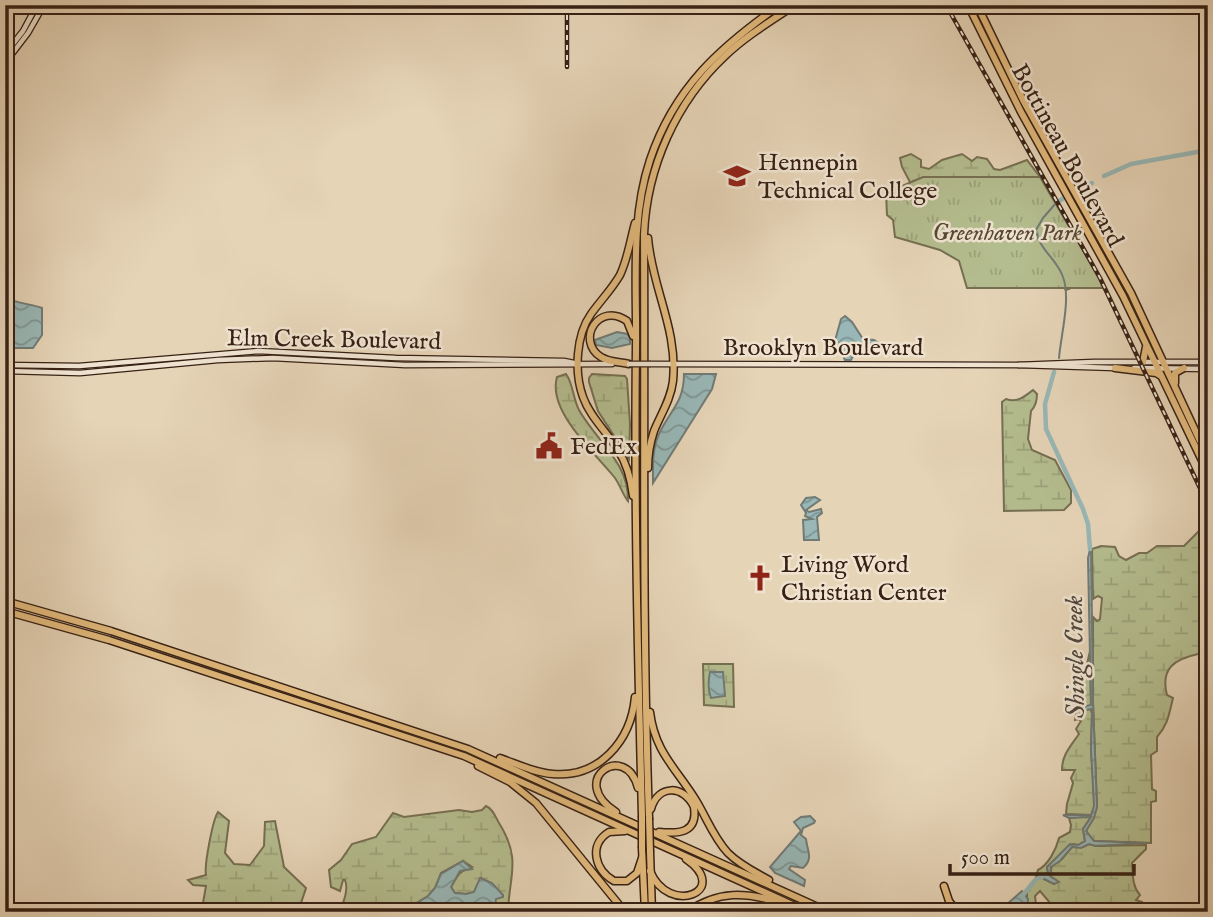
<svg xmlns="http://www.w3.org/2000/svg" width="1213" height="917" font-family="'IM FELL English',serif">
<defs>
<pattern id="wetland-marsh" width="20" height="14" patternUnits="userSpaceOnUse" patternTransform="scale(1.75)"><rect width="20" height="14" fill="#b4bd8f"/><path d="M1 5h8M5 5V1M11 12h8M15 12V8" fill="none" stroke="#9ba27a"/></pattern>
<pattern id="park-tufts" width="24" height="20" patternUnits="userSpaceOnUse" patternTransform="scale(1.75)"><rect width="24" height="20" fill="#b4bd8f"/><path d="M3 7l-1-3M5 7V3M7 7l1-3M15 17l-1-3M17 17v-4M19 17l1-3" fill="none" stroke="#9ba27a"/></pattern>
<pattern id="water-waves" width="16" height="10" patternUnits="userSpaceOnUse" patternTransform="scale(1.75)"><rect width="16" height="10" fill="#98b7b6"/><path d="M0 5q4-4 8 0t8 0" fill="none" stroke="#7d9493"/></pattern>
</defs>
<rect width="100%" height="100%" fill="#e6d4b7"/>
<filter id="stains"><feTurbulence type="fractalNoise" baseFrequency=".00286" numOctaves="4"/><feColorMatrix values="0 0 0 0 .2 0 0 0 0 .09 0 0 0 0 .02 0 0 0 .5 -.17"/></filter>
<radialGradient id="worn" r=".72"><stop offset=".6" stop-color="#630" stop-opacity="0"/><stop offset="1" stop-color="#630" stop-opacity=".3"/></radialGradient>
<g fill="url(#wetland-marsh)" stroke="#766f52" stroke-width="2">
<polygon points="911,154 921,160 921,167 929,169 942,160 962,154 972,161 977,157 987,159 994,169 1000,170 1027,160 1040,177 1105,288 1076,286 1066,290 1059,282 938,193 910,182 902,167 900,158"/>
<path d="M566,374C573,383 573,399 579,410C597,442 629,462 628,501C623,495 620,485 615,478C595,453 547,411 557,377Z"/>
<polygon points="592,374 625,376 627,379 630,424 629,459 598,411 589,382 589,378"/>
<path d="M1033,390L1037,394C1037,401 1036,406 1031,411L1028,439L1032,450L1055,460L1071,490V503L1064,510L1004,511L1002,402L1006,399C1017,403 1024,397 1033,390Z"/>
<path d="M1208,529V605C1197,615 1205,630 1199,642L1202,649L1198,654C1175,659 1160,668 1167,695L1173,698C1169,714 1168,725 1157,737V751L1151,755L1152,789L1156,791V801L1151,802V843L1094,841L1086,831L1097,807L1093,703V617L1097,621L1100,619L1102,598L1098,596L1093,599L1092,549L1101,546L1115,547L1119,556L1126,560L1139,553H1147L1157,546H1184L1199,531Z"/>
<path d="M1090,651L1091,706H1089L1092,713L1091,749L1095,806L1092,815L1066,814L1067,804L1073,783L1071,778L1075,770H1062C1062,755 1070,747 1079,734L1076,729L1081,721L1079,719L1075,720L1079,699L1083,691L1079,686L1077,656H1082L1085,673Z"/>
<polygon points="703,664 733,664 734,707 704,705"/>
<path d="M486,806C493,809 495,816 499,823C522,860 509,875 508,912H494L496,890L489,882L481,878L474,892L466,894L455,893L451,887C458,875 459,871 472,867L463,861L441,873L435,888L428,896L402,912H339C344,902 349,890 345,880H343L340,891L331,887L329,870L341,860L352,844L376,837L393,813L404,817L459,810L472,812L482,810Z"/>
<path d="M218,812L229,821L225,853L234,864L250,865L264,846L265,822L275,821L284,867L306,888L299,909L294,912H205L203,903L206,886L193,885L188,880L206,875C204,865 213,819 218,812Z"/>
<path d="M1087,816L1091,817L1083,829L1085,841L1078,845L1073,844L1047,867L1048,873L1036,877L1038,870C1048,865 1056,850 1059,838L1070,832L1071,825L1069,818Z"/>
<path d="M1089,844L1096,846L1146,845V849L1132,863C1133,875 1132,886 1140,895L1136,900L1142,902L1139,912L1127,910L1120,903L1109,912H1054L1051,904L1040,891L1035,896L1037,912H1027V891L1036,880L1043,876L1044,879L1054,884L1057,881L1050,876L1052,865L1062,859L1072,847H1083Z"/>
</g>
<polygon fill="url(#park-tufts)" stroke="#766f52" stroke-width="2" points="923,177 1040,177 1105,288 967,288 959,261 940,250 895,237 893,220 887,215 886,193"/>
<g fill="url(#water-waves)" stroke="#717b76" stroke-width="2">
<path d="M5,297C13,303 32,304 42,308V335L33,348H5Z"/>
<polygon points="845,316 852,322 863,339 874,340 878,343 877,347 856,350 851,360 845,360 841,351 833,348 841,319"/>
<polygon points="617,332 627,334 630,338 630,344 612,348 596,345 595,340"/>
<path d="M684,374H716L712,389L653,483C653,466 652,449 659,434C670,410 684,403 684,374Z"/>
<polygon points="806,498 815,497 820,500 806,510 809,512 821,509 822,513 817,517 819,540 804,540 803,520 812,519 805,516 806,513 801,505"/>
<polygon points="1091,545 1093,703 1097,807 1094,818 1086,831 1094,841 1147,843 1096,846 1089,844 1081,848 1072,847 1060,861 1051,867 1050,876 1059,882 1054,884 1044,879 1043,874 1048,873 1047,867 1070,844 1078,845 1085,841 1083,829 1091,817 1069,818 1063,815 1091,815 1094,806 1091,749 1092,713 1091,709 1083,711 1086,706 1091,705 1088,558"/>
<path d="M710,672H723L725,696L711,698C708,690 708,681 710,672Z"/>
<path d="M810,816L815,821L814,823L803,828L801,835L806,839C807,850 814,859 803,868L791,866L789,869L805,880L804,886L775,873L770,867L801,831L794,822L801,817Z"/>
<polygon points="463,861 472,869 460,871 451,887 455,893 466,894 474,892 480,878 492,883 503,895 503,897 496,899 494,912 402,912 428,896 435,888 441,874"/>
<polygon points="1022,891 1028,899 1027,912 998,912"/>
</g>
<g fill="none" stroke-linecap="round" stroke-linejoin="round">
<path stroke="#717b76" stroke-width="2" d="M1056,203L1043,218L1036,230C1039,250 1057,259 1063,277C1071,299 1061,334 1059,358"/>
<g stroke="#98b7b6" stroke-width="4.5">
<polyline points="1104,176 1131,164 1208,150"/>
<polyline points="1077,190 1092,183"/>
<polyline points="1059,201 1064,198"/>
<polyline points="1054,372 1045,404 1046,429 1083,509 1088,524 1090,549"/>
<polyline points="1023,895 1036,879 1047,875"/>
</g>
<g stroke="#372115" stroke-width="7">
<g id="secondary">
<polyline points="5,54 23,31 37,5"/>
<polyline points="5,63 28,33 44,5"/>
<polyline points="651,364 1018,365 1094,362 1208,362"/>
<polyline points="5,365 79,366 258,351 396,358 564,361 574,363"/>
<polyline points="1019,365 1115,368"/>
<polyline points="1134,368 1208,369"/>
<polyline points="5,371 80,373 218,360 273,358 405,365 612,364"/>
</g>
</g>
<g stroke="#372115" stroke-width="9">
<g id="trunk">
<polyline points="968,5 1021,112 1123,296 1208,473"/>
<polyline points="977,5 1023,100 1131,293 1208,458"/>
<polyline points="1143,362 1146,347"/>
<polyline points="1115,368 1156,373 1161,376"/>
<polyline points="1175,383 1175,373 1184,368"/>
</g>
</g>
<g stroke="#372115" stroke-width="9">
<g id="motorway">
<path d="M629,364C620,362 608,362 601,357C575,340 599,301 627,321L633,336"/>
<path d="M648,468C648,455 650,443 654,431C661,414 671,399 673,381C678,329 652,288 648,238"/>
<path d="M633,496C631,479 627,464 618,450C607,432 590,417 583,397C574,372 576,335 591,314C601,300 612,289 620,275C628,258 630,241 635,223"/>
<polyline points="5,601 111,631 468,749 829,912"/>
<polyline points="5,611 109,640 464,756 808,912"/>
<path d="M650,712C655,753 677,769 697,802C707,819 714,838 728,853C740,865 755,872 769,880"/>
<path d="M500,758C517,764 535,773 553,774C599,778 631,741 635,697"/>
<polyline points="478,766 510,782 536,803 625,912"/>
<path d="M651,809C658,784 684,785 694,807C698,833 679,834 659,832"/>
<path d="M616,812C566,780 626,740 638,788"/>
<path d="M642,816C638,660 634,505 636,349C637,287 630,220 650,160C674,88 720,47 780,5"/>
<path d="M649,818C642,623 645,429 644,234C647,167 676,102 725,56C746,36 771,21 795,5"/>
<path d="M625,831L609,832C588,845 595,870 614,881H627L637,873L642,858"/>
<polyline points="642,848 645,912"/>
<polyline points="650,852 652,912"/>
<path d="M650,871C669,917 732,891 686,859"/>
<polyline points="944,886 949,901 957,911"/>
<polyline points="941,908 948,912"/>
<path d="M687,912C718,890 746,892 781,903"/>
</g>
</g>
<use href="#secondary" stroke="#efe3d0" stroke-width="4.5"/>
<use href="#trunk" stroke="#e3ba7c" stroke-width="6"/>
<use href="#motorway" stroke="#e3ba7c" stroke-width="6"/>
<g stroke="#372115" stroke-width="4.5">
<g id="rail">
<polyline points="567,5 567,67"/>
<polyline points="946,5 1100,278 1208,505"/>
</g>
</g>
<use href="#rail" stroke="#efe3d0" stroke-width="2" stroke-dasharray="5" stroke-linecap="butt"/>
<g stroke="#372115" stroke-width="7" stroke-linecap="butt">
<polyline id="secondary-bridge" points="629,364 651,364"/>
</g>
<g stroke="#372115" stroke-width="9" stroke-linecap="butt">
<g id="motorway-bridge">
<polyline points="642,816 642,848"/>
<polyline points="649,818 650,852"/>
</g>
</g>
<use href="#secondary-bridge" stroke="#efe3d0" stroke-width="4.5"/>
<use href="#motorway-bridge" stroke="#e3ba7c" stroke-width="6"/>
</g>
<defs>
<g id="university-bare" transform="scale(2.1)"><path d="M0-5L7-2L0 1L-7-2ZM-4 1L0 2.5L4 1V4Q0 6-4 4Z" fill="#8f2418" stroke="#efe3d0" stroke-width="2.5" paint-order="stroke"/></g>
<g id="civic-bare" transform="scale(2.1)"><path d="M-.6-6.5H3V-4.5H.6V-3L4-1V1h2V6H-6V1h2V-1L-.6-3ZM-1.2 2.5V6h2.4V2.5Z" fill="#8f2418" stroke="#efe3d0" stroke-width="2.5" paint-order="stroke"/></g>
<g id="church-bare" transform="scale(2.1)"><path d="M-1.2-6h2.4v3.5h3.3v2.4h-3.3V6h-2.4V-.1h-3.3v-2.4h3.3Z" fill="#8f2418" stroke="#efe3d0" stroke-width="2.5" paint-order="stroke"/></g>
</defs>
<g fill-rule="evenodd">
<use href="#university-bare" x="737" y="176"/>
<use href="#civic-bare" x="549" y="446"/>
<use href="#church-bare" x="760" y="578"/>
</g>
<g text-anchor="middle" stroke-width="5" stroke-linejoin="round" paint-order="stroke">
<g font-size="24" fill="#372115" stroke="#efe3d0">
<text transform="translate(1068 155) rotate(61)" y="8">Bottineau Boulevard</text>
<text transform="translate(334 339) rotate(1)" y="8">Elm Creek Boulevard</text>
<text x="823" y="355">Brooklyn Boulevard</text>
</g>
<g font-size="24" fill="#372115" stroke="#efe3d0" text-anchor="start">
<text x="758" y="170">Hennepin<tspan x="758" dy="28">Technical College</tspan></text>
<text x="570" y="454">FedEx</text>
<text x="781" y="572">Living Word<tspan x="781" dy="28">Christian Center</tspan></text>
</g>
<g font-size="24" font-style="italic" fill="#564834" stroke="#efe3d0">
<text x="1007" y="240">Greenhaven Park</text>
</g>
<g font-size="26" font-style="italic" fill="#4f463d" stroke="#efe3d0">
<text transform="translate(1074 657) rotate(-91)" y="9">Shingle Creek</text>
</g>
</g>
<rect width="1213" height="917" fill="none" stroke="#e6d4b7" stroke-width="28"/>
<rect x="7" y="7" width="1199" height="903" fill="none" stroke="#372115" stroke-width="3.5"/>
<rect x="14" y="14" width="1185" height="889" fill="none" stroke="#372115" stroke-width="2"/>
<path d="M950 864v10h184v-10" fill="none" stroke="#372115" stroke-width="3.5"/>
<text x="961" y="864" font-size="21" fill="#372115" stroke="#efe3d0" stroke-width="5" paint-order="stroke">500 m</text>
<rect width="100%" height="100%" filter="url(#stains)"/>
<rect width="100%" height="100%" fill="url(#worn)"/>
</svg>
